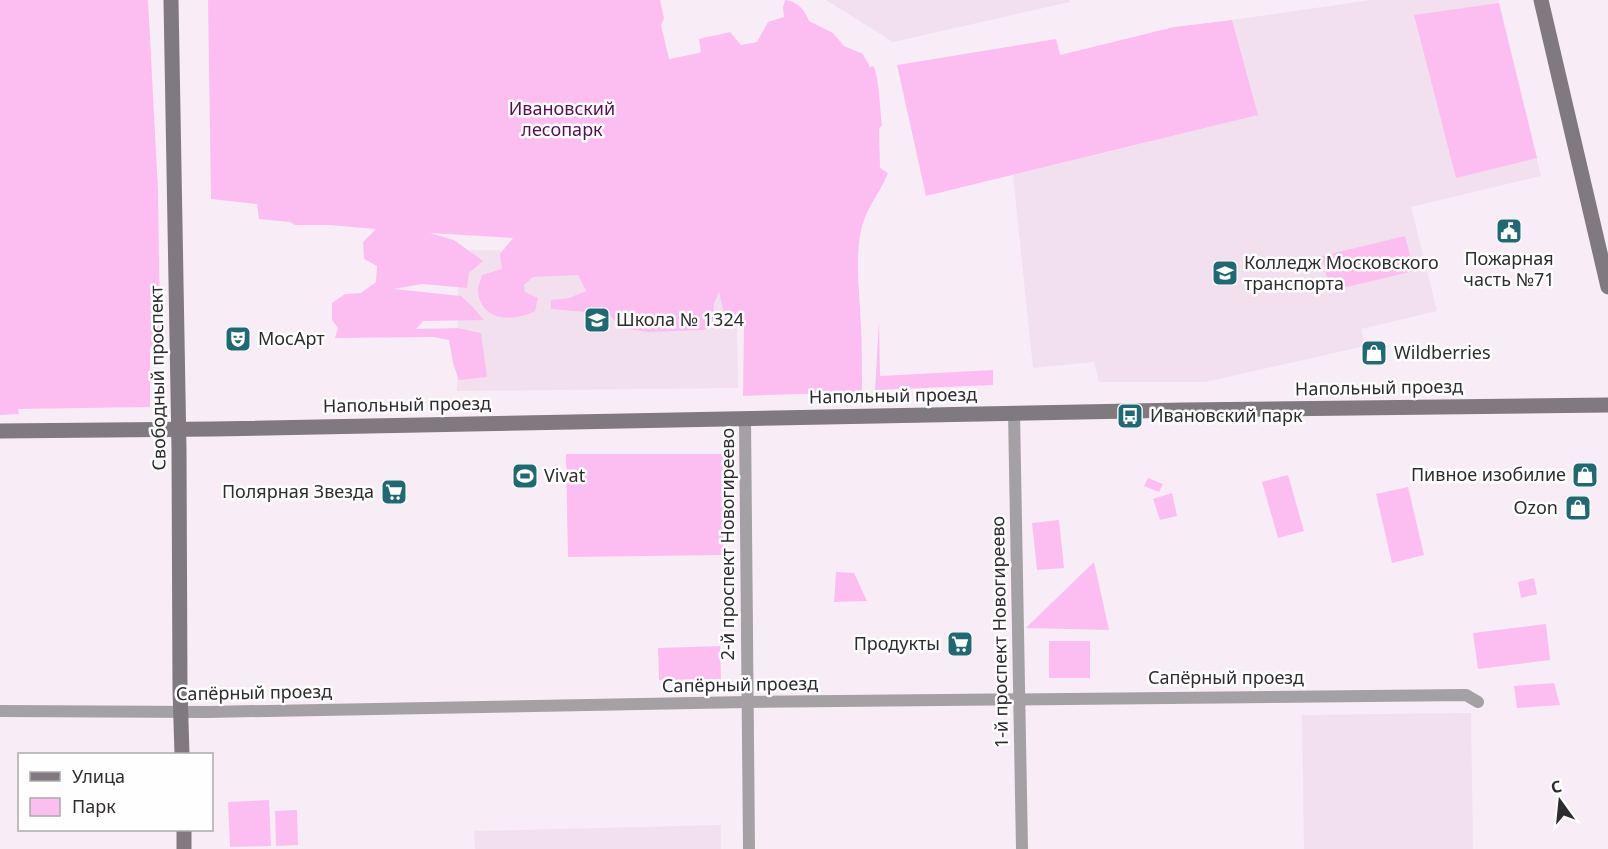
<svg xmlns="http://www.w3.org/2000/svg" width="1608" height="849" font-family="'Noto Sans',sans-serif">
<rect width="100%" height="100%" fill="#f8edf6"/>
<g fill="#f2e0ee">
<polygon points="826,0 1070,0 1070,2 893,42"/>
<polygon points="1371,0 1498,0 1541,176 1411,207 1437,311 1361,329 1365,346 1205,382 1099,382 1094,362 1033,368 1013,175 1257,115 1232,20"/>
<polygon points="458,250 736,253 738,388 457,391"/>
<polygon points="1471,713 1473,849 1304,849 1302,715"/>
<polygon points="721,825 721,849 475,849 474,831"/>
</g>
<g fill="#fcbef1">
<polygon points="0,0 148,0 158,190 160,325 153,352 150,347 150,407 18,409 19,414 0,415"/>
<path d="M208,0H660L664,18L661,25L669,59L699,53L701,52L699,39L730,32L741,45L757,42L768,22L784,17L783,8L785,0C797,1 805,10 809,21L833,33L844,46L863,54L870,67L873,66C879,73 880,113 882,125L879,129L880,168L888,173C881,191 867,207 862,226C854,259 860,294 861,327C862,349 862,370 862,392L743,396L744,326H727L719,292L714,303L713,323L704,330L648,332L621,328L609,314L551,309V300L569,298L586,291L578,275L533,277L524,285L525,292L538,298L535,311C514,322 483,322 478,293C477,288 481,280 482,275L502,269L500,254L513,238L430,233L454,240L483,261L469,273L467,288L422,284L394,289L461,296L472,306L484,320L423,321L416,329L458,328L481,333L487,377L459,380L453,363L449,340L434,337L335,338L338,328L332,320V303L345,294L361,293L376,282L377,266L364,259L363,242L376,229L329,225H295L290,222L259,219L257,204L211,199Z"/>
<polygon points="1499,3 1537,158 1456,178 1414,15"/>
<polygon points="1232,20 1258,115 926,196 897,65 1056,39 1060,55 1174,27"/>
<polygon points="1405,236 1414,271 1330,291 1322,256"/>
<polygon points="879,320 880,376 993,370 993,385 875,390"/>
<polygon points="566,454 724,454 723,555 568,557"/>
<polygon points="1288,475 1304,531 1278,538 1262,482"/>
<polygon points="1148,478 1163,484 1159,492 1144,486"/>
<polygon points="1408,487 1424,555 1392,563 1376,494"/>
<polygon points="1172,493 1177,516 1160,520 1153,499"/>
<polygon points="1059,520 1064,568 1037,570 1032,523"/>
<polygon points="1094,562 1109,630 1026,628"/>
<polygon points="836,572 854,573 867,601 834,602"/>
<polygon points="1534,578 1537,594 1521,598 1518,582"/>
<polygon points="1546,624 1550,660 1478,669 1473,633"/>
<rect x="1049" y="641" width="41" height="37"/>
<polygon points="720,646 721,679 659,680 658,648"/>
<polygon points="1554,683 1560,705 1517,708 1514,686"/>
<polygon points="269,800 271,846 230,847 228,802"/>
<polygon points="297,810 298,845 276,846 275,811"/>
</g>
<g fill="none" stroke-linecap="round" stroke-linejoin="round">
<g stroke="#a5a0a4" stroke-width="12">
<polyline points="1014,413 1022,849"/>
<polyline points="745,418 749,849"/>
<polyline points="0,711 207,712 747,702 1466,695 1478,702"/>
</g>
<g stroke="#80797f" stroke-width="15">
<polyline points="171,0 179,450 180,690 182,754"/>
<polyline points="1541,0 1608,287"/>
<polyline points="0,431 213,429 1183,410 1608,405"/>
<polyline points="184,830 184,849"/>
</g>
</g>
<defs>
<g id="civic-square" transform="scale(1.35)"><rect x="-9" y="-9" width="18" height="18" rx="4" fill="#1f6a72" stroke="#fefefe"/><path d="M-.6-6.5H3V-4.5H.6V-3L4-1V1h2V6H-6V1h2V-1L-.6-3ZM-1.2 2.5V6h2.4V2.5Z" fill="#fff"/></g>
<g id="university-square" transform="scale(1.35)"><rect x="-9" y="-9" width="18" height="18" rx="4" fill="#1f6a72" stroke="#fefefe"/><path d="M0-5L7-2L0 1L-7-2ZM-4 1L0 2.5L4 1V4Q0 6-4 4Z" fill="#fff"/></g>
<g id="school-square" transform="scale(1.35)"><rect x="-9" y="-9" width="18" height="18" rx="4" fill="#1f6a72" stroke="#fefefe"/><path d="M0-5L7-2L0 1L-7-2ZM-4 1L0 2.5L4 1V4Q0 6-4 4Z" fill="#fff"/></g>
<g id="theatre-square" transform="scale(1.35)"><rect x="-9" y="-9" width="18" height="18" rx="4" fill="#1f6a72" stroke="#fefefe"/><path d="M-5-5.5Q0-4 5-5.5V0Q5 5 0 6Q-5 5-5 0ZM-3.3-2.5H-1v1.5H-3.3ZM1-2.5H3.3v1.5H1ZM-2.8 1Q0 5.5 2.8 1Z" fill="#fff"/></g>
<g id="shop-square" transform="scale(1.35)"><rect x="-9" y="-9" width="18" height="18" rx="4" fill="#1f6a72" stroke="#fefefe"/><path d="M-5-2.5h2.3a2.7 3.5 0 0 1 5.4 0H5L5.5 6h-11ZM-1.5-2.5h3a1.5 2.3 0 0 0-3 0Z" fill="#fff"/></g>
<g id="bus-square" transform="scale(1.35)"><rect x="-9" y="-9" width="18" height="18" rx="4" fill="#1f6a72" stroke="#fefefe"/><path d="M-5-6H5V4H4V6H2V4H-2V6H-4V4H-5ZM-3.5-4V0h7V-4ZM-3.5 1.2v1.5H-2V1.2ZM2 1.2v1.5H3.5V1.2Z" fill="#fff"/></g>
<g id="stadium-square" transform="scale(1.35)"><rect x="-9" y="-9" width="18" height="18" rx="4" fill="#1f6a72" stroke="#fefefe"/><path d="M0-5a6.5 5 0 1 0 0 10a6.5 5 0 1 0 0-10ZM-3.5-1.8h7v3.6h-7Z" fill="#fff"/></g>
<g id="supermarket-square" transform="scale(1.35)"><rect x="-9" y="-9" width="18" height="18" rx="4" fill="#1f6a72" stroke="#fefefe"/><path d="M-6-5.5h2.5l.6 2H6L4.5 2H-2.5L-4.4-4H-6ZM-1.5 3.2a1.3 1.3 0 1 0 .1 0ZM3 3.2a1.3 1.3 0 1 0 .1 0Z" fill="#fff"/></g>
</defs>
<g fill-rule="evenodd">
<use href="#civic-square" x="1509" y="231"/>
<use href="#university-square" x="1225" y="273"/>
<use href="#school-square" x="597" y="320"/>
<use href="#theatre-square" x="238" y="339"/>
<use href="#shop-square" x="1374" y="353"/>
<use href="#bus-square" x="1130" y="416"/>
<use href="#shop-square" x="1585" y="475"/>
<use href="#stadium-square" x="525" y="476"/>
<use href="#supermarket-square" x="394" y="492"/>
<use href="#shop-square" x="1578" y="508"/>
<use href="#supermarket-square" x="960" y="644"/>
</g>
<g text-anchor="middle" stroke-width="5" stroke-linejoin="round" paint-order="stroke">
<g font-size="18" fill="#580d51" stroke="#fefefe">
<text x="562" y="115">Ивановский<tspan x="562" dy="21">лесопарк</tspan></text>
</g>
<g font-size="18" fill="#2f2b2e" stroke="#fefefe" text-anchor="start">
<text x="1509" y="265" text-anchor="middle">Пожарная<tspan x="1509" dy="21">часть №71</tspan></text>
<text x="1244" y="269">Колледж Московского<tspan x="1244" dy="21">транспорта</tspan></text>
<text x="616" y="326">Школа № 1324</text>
<text x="258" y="345">МосАрт</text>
<text x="1394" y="359">Wildberries</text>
<text x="1150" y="422">Ивановский парк</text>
<text x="1566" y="481" text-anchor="end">Пивное изобилие</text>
<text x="544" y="482">Vivat</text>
<text x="374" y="498" text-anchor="end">Полярная Звезда</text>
<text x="1558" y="514" text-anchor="end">Ozon</text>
<text x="940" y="650" text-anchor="end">Продукты</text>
</g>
<g font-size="18" fill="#2f2b2e" stroke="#fefefe">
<text transform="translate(158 378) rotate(-91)" y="6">Свободный проспект</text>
<text transform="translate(1379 388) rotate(-1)" y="6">Напольный проезд</text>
<text transform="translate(893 396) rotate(-1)" y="6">Напольный проезд</text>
<text transform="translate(407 405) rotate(-1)" y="6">Напольный проезд</text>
<text transform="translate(728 544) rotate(-90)" y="6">2-й проспект Новогиреево</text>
<text transform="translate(1000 632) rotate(-91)" y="6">1-й проспект Новогиреево</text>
<text x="1226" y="684">Сапёрный проезд</text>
<text transform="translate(740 685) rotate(-1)" y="6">Сапёрный проезд</text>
<text transform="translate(254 693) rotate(-1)" y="6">Сапёрный проезд</text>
</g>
</g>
<rect x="18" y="753" width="195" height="78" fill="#fefefe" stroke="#abaaab" stroke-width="1.5"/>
<rect x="30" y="772" width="30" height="9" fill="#80797f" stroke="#abaaab" stroke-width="1.5"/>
<text x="72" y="783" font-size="18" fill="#2f2b2e">Улица</text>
<rect x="30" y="798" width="30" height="18" fill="#fcbef1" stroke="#abaaab" stroke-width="1.5"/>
<text x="72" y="813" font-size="18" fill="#2f2b2e">Парк</text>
<g transform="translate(1560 801) rotate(345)" stroke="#fefefe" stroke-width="4.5" paint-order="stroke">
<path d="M0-4.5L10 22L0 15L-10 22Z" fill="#2f2b2e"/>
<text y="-9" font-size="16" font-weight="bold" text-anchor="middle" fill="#2f2b2e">С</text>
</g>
</svg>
